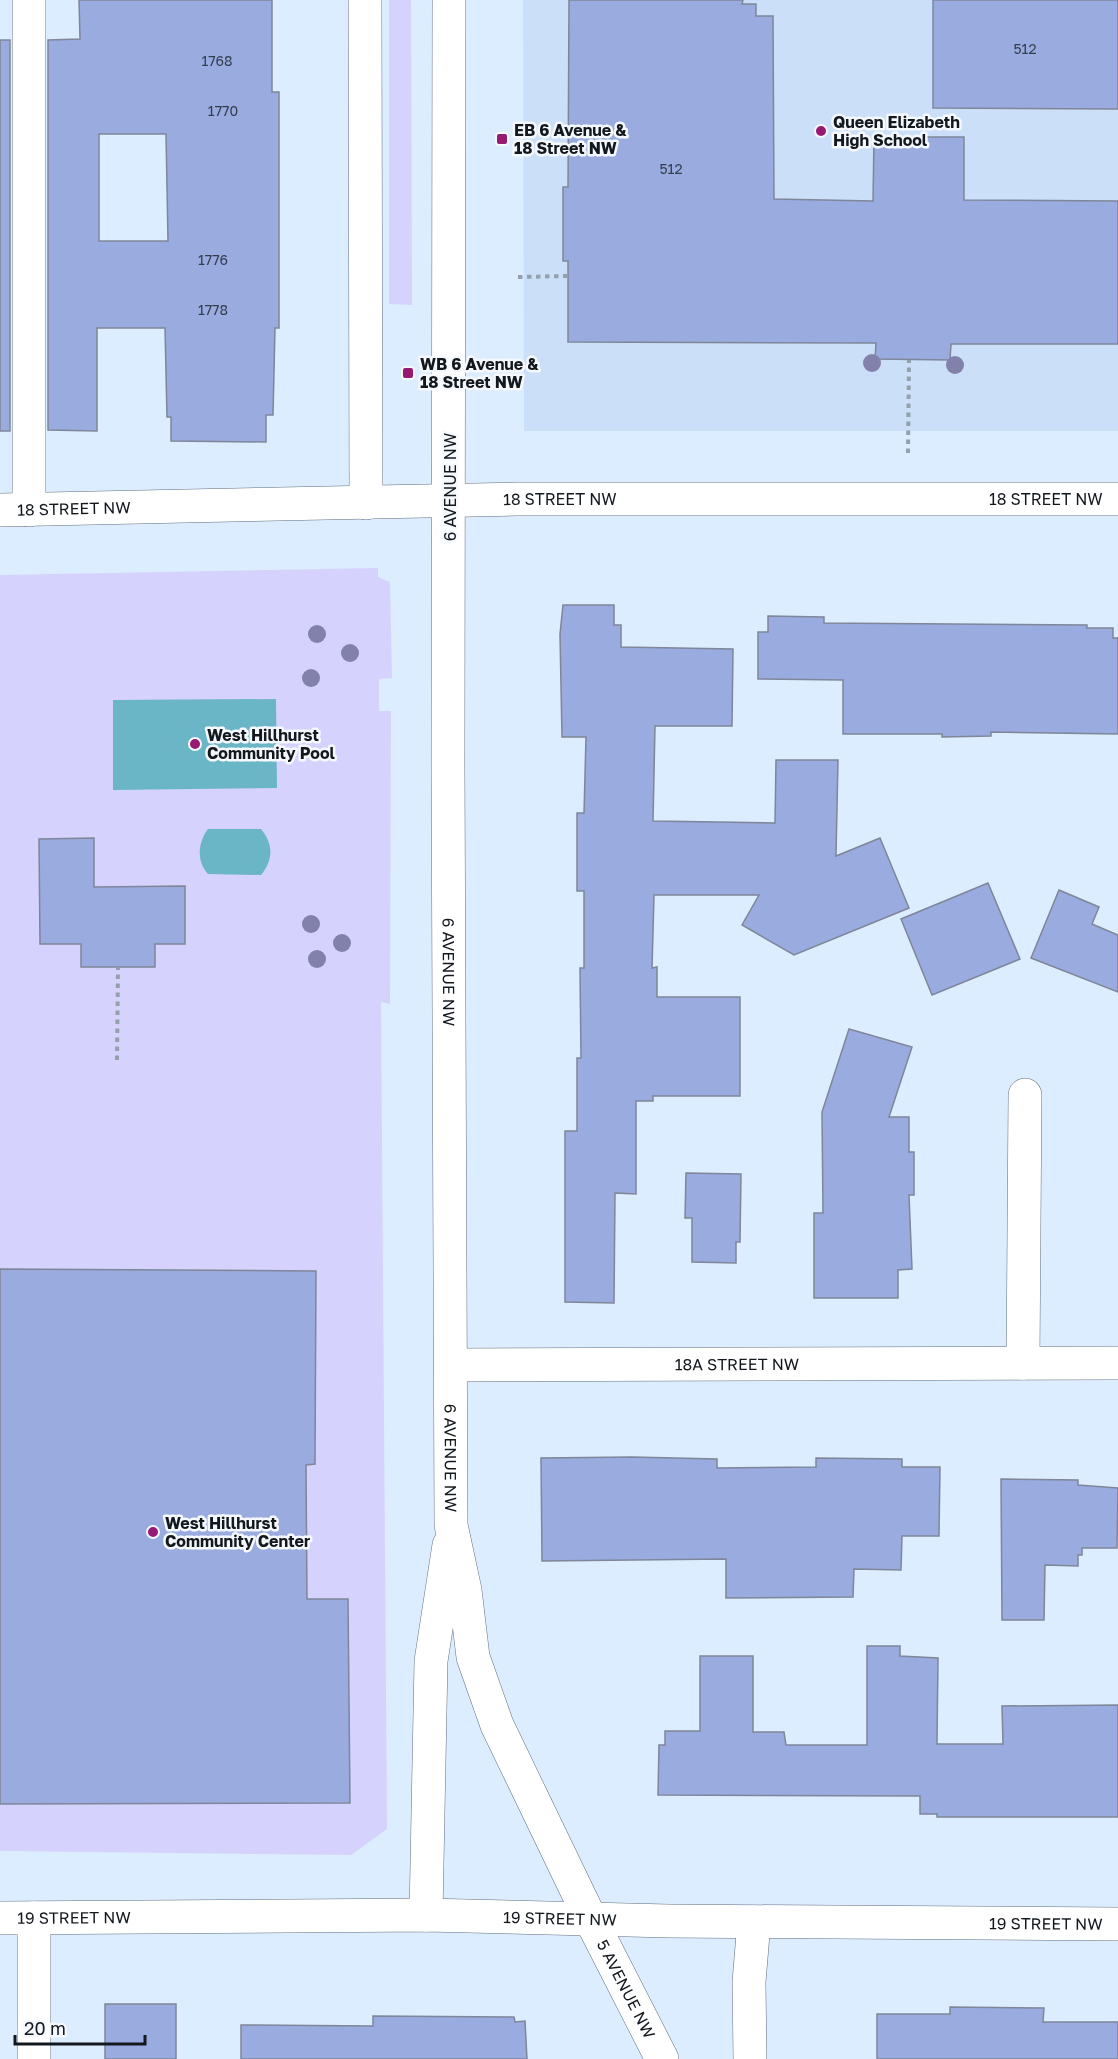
<svg xmlns="http://www.w3.org/2000/svg" width="1118" height="2059" font-family="'Golos Text',sans-serif">
<rect width="100%" height="100%" fill="#dcedff"/>
<polygon fill="#cbe0f8" points="523,0 1118,0 1118,431 524,431"/>
<g fill="#d5d3fd">
<polygon points="389,0 411,0 412,305 389,304"/>
<polygon points="378,568 378,577 390,582 392,678 379,679 379,711 391,711 390,1004 381,1002 387,1829 351,1855 0,1851 0,575"/>
</g>
<g fill="#6ab5c6">
<polygon points="276,699 277,788 113,790 113,700"/>
<path d="M208,829H261C274,845 273,860 261,875L208,874C196,861 198,842 208,829Z"/>
</g>
<g fill="#99abdf" stroke="#7f8699" stroke-width="1.5" fill-rule="evenodd">
<path d="M79,0H272V92H279V328H275L273,415H266V442L171,441V417H167L165,328H97V431L48,430V40L80,39ZM99,134H166L168,241H99Z"/>
<polygon points="569,0 743,0 742,4 756,4 756,16 773,16 774,199 873,201 874,137 964,137 964,200 1118,201 1118,344 951,344 950,360 875,359 876,343 568,342 568,261 563,261 563,187 568,187"/>
<polygon points="933,0 1118,0 1118,109 933,108"/>
<rect x="0" y="40" width="10" height="391"/>
<polygon points="563,605 614,605 614,625 621,625 621,647 733,649 732,726 655,726 653,821 775,823 776,760 838,760 836,856 880,838 909,908 794,955 742,925 759,895 654,895 652,968 657,967 657,997 740,997 740,1096 653,1096 653,1101 636,1101 636,1194 615,1193 614,1303 565,1302 565,1131 577,1131 577,1058 581,1058 580,968 584,968 584,891 577,891 577,813 584,813 586,737 562,737 560,634"/>
<polygon points="768,616 824,617 824,623 1087,625 1087,628 1113,628 1113,638 1118,638 1118,734 991,732 991,736 942,737 942,734 843,734 843,680 758,679 758,632 768,632"/>
<polygon points="94,838 94,887 185,886 185,944 155,944 155,967 81,967 81,944 40,944 39,839"/>
<polygon points="988,883 1020,959 932,995 901,919"/>
<polygon points="1059,890 1099,907 1092,924 1118,935 1118,992 1031,958"/>
<polygon points="849,1029 912,1047 889,1117 909,1117 909,1152 914,1152 914,1195 909,1195 912,1269 898,1270 898,1298 814,1298 814,1213 823,1213 822,1112"/>
<polygon points="686,1173 741,1174 740,1242 736,1242 736,1263 692,1262 692,1218 685,1218"/>
<polygon points="0,1269 316,1271 315,1464 306,1465 307,1599 348,1599 350,1803 0,1804"/>
<polygon points="632,1457 717,1459 717,1468 816,1467 816,1458 902,1459 902,1467 940,1467 939,1536 902,1536 901,1570 854,1569 853,1597 726,1598 726,1559 542,1561 541,1458"/>
<polygon points="1001,1479 1078,1480 1078,1485 1118,1488 1117,1548 1082,1548 1082,1555 1078,1555 1078,1566 1045,1565 1044,1620 1002,1620"/>
<polygon points="867,1646 900,1646 900,1656 938,1658 937,1744 1003,1744 1002,1706 1118,1705 1118,1817 937,1817 937,1814 920,1814 920,1796 658,1795 659,1745 665,1745 665,1731 700,1731 700,1656 753,1656 753,1732 784,1732 786,1745 867,1745"/>
<rect x="105" y="2004" width="71" height="55"/>
<polygon points="950,2007 1044,2008 1043,2022 1118,2022 1118,2059 877,2059 877,2014 950,2014"/>
<polygon points="373,2016 514,2017 515,2022 525,2021 527,2059 241,2059 241,2025 373,2026"/>
</g>
<g fill="none" stroke-linecap="round" stroke-linejoin="round">
<g stroke="#616f7f" stroke-width="34">
<g id="minor">
<polyline points="365,0 366,503"/>
<path id="s1" d="M449,0L448,763L451,1525L465,1590L473,1657L497,1725L590,1918L662,2059"/>
<path id="s2" d="M0,510L517,499H1118"/>
<polyline points="29,510 29,0"/>
<polyline points="1023,1363 1025,1095"/>
<path id="s3" d="M451,1365L1118,1363"/>
<polyline points="426,1915 431,1661 449,1545"/>
<path id="s4" d="M0,1918L426,1915L669,1921L1118,1924"/>
<polyline points="34,1918 34,2059"/>
<polyline points="750,2059 749,1982 754,1922"/>
</g>
</g>
<g stroke="#93a0ae" stroke-width="4" stroke-dasharray="4.5 4.5" stroke-linecap="butt">
<polyline points="518,277 568,276"/>
<polyline points="908,453 909,360"/>
<polyline points="117,1060 118,967"/>
</g>
<use href="#minor" stroke="#fff" stroke-width="33"/>
</g>
<g fill="#8181ac">
<circle cx="872" cy="363" r="9"/>
<circle cx="955" cy="365" r="9"/>
<circle cx="317" cy="634" r="9"/>
<circle cx="350" cy="653" r="9"/>
<circle cx="311" cy="678" r="9"/>
<circle cx="311" cy="924" r="9"/>
<circle cx="342" cy="943" r="9"/>
<circle cx="317" cy="959" r="9"/>
</g>
<g fill="#971971" stroke="#f5f8fc" stroke-width="2">
<circle cx="821" cy="131" r="6"/>
<rect x="496" y="133" width="12" height="12" rx="3"/>
<rect x="402" y="367" width="12" height="12" rx="3"/>
<circle cx="195" cy="744" r="6"/>
<circle cx="153" cy="1532" r="6"/>
</g>
<g text-anchor="middle" stroke-width="5" stroke-linejoin="round" paint-order="stroke">
<g font-size="14" fill="#343d4e">
<text x="1025" y="54">512</text>
<text x="217" y="66">1768</text>
<text x="223" y="116">1770</text>
<text x="671" y="174">512</text>
<text x="213" y="265">1776</text>
<text x="213" y="315">1778</text>
</g>
<g font-size="16" font-weight="bold" fill="#12181e" stroke="#f5f8fc" text-anchor="start">
<text x="833" y="128">Queen Elizabeth<tspan x="833" dy="18">High School</tspan></text>
<text x="514" y="136">EB 6 Avenue &amp;<tspan x="514" dy="18">18 Street NW</tspan></text>
<text x="420" y="370">WB 6 Avenue &amp;<tspan x="420" dy="18">18 Street NW</tspan></text>
<text x="207" y="741">West Hillhurst<tspan x="207" dy="18">Community Pool</tspan></text>
<text x="165" y="1529">West Hillhurst<tspan x="165" dy="18">Community Center</tspan></text>
</g>
<g font-size="16" fill="#12181e" stroke="#f5f8fc">
<text transform="translate(450 487) rotate(-90)" y="6">6 AVENUE NW</text>
<text dy="6" stroke="none"><textPath href="#s2" startOffset="560">18 STREET NW</textPath></text>
<text dy="6" stroke="none"><textPath href="#s2" startOffset="1046">18 STREET NW</textPath></text>
<text dy="6" stroke="none"><textPath href="#s2" startOffset="74">18 STREET NW</textPath></text>
<text dy="6" stroke="none"><textPath href="#s1" startOffset="972">6 AVENUE NW</textPath></text>
<text dy="6" stroke="none"><textPath href="#s3" startOffset="286">18A STREET NW</textPath></text>
<text dy="6" stroke="none"><textPath href="#s1" startOffset="1458">6 AVENUE NW</textPath></text>
<text dy="6" stroke="none"><textPath href="#s4" startOffset="74">19 STREET NW</textPath></text>
<text dy="6" stroke="none"><textPath href="#s4" startOffset="560">19 STREET NW</textPath></text>
<text dy="6" stroke="none"><textPath href="#s4" startOffset="1046">19 STREET NW</textPath></text>
<text dy="6" stroke="none"><textPath href="#s1" startOffset="2025">5 AVENUE NW</textPath></text>
</g>
</g>
<path d="M15 2035v9h130v-9" fill="none" stroke="#12181e" stroke-width="3"/>
<text x="24" y="2035" font-size="18" fill="#12181e" stroke="#f5f8fc" stroke-width="4.5" paint-order="stroke">20 m</text>
</svg>
